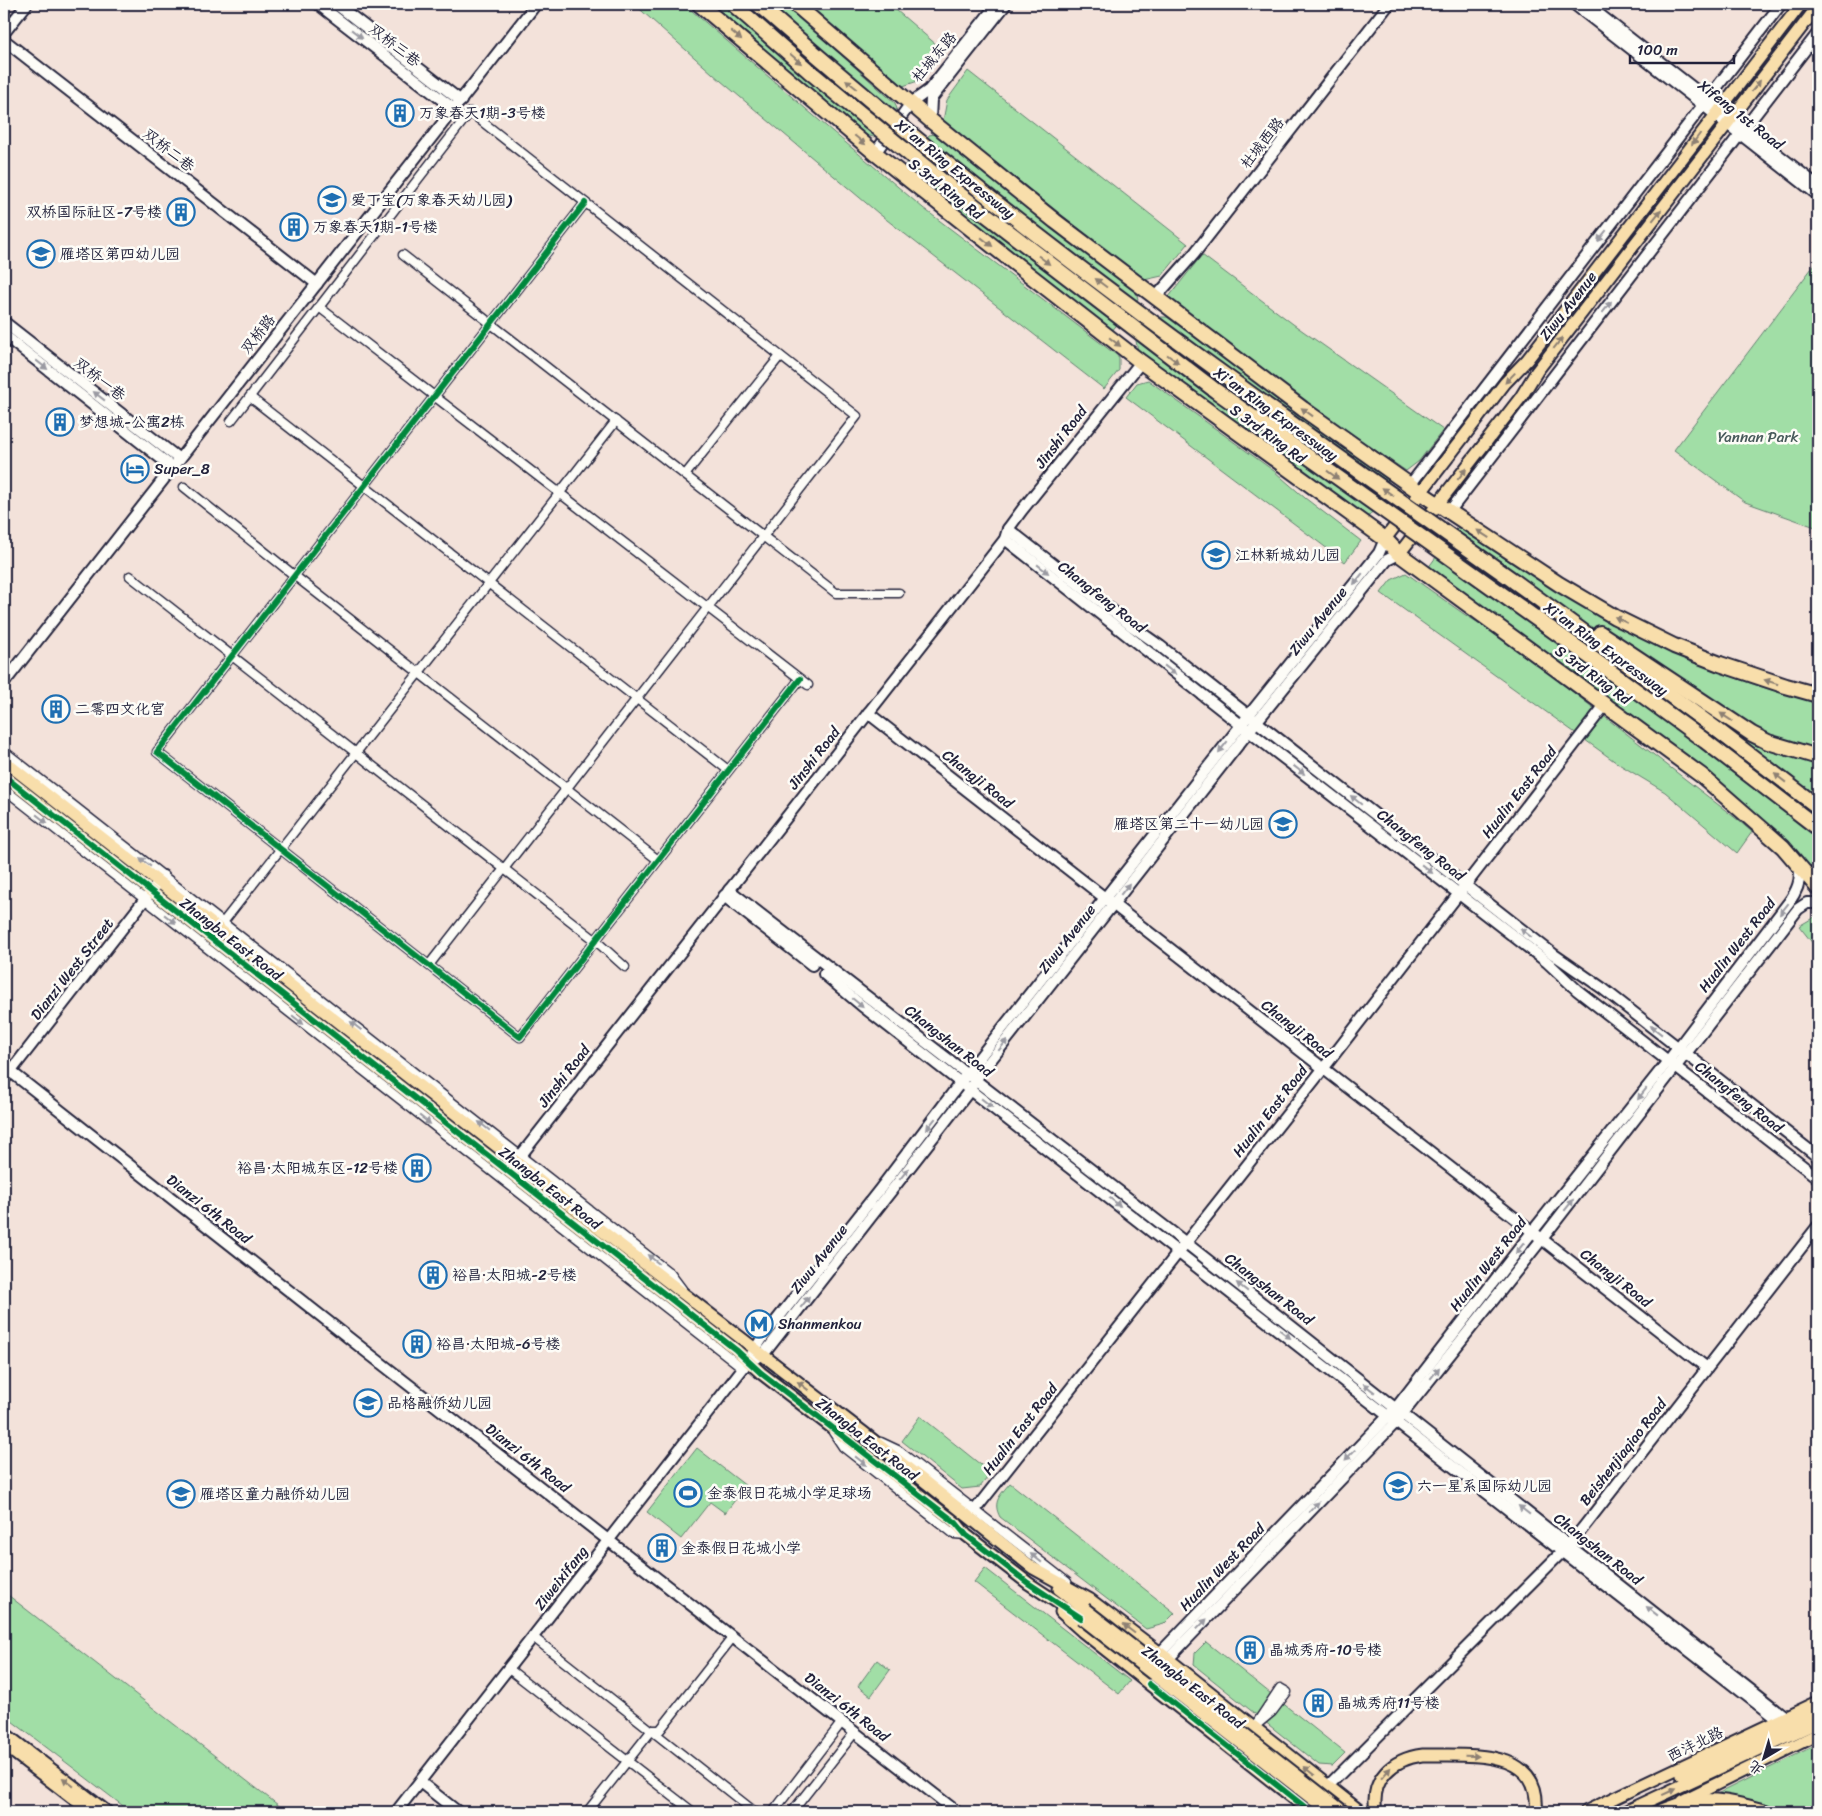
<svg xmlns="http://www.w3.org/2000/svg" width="1822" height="1816" font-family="Sriracha,'LXGW WenKai TC',sans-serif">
<rect width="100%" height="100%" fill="#f3e2da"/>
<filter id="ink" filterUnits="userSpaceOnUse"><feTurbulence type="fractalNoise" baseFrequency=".02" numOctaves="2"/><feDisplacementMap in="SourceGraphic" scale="10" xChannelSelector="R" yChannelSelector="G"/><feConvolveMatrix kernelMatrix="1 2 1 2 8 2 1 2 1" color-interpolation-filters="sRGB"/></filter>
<g filter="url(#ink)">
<g fill="#a1dea6" stroke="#628070">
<polygon points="634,4 684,4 820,121 923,208 1119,357 1119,370 1104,389 878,213 721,81"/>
<polygon points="708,4 784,4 895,103 897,109 874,137 861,134"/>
<polygon points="806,4 889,4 945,52 921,80 903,86"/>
<polygon points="968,71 1188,244 1162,276 1144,280 943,121 947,100"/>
<polygon points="935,134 1136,292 1138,299 1111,332 902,169 929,135"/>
<polygon points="1202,255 1293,324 1443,430 1419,461 1406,471 1321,413 1168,298"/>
<polygon points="1818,260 1818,528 1745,502 1674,450"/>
<polygon points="1154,317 1167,317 1387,478 1389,488 1369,516 1361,515 1138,351 1136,341"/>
<polygon points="1148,380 1274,471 1305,498 1361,541 1345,562 1126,397 1137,383"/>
<path d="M1458,527C1494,550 1529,575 1566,597C1644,645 1730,681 1818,703V878L1785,845L1428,568Z"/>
<polygon points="1406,573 1464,614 1503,638 1738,820 1752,832 1737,853 1665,792 1617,763 1381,593 1391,580"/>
<polygon points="1818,915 1818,950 1799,926"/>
<polygon points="920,1416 991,1473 980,1487 962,1489 902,1441"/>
<polygon points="697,1448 746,1486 725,1513 710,1502 681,1539 647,1512"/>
<path d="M1010,1483L1175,1613L1164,1624L1146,1629L1000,1517C992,1502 1000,1495 1010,1483Z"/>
<polygon points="985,1568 1130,1681 1119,1694 974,1582"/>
<polygon points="4,1592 287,1812 131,1812 4,1715"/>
<polygon points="1206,1642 1345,1753 1332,1766 1319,1765 1194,1665 1195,1653"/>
<polygon points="877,1660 890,1670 871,1696 858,1686"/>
<polygon points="1818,1744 1818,1812 1780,1812 1715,1795"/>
</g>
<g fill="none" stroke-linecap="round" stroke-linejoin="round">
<g stroke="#22223b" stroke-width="11">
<g id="street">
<polyline points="585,203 157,752 520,1037 800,679"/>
<polyline points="403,255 836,593 899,593"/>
<polyline points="319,307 808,685"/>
<polyline points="250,397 728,770"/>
<polyline points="231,421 470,112 857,416 429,965"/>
<polyline points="685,475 780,356"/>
<polyline points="184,487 295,576 658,860"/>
<polyline points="130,576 595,940 625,967"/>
<polyline points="4,751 670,1273 682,1289"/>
<polyline points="4,789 743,1368"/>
<polyline points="221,925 616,421"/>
<polyline points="833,1432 843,1447 954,1534 966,1535"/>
<polyline points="881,1442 898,1450 1067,1582"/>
<polyline points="533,1637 755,1812"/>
<polyline points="509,1669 693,1812"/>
<polygon points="1280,1688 1287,1692 1272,1712 1254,1727"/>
<polyline points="587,1812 652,1730 660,1730 733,1637"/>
<polyline points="773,1812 842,1722"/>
<polyline points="792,1812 855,1732"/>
</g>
</g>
<g stroke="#22223b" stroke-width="14">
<g id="secondary">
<polyline points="318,4 454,109"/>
<polyline points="336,4 461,101"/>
<polyline points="1574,4 1818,195"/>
<polyline points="1586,4 1818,186"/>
<polyline points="4,33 27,4"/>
<polyline points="4,40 317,284"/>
<polyline points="930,120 931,99 1006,4"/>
<polyline points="875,153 911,103 929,90 997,4"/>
<polyline points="1155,298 1194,254 1389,4"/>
<polyline points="4,322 179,459"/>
<polyline points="4,335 172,467"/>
<polyline points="1410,485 1781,4"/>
<polyline points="1449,512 1818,33"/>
<polyline points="1008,529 1133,627 1160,646 1553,954 1602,988 1818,1157"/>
<polyline points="1005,539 1241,725 1547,962 1577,990 1818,1178"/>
<polyline points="4,683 536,4"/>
<polyline points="868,713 1707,1368"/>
<polyline points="729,890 1186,1243 1786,1717"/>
<polyline points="724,896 812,965"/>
<polyline points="824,974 861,1005 1778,1720"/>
<polyline points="10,1071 368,1353 957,1812"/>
<polyline points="4,1080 163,876"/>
<polyline points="511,1168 1005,539 1008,529 1022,510 1141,362"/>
<polyline points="756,1358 763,1355 970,1090 975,1080 1249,731 1387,560 1399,554"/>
<polyline points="975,1510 1323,1069 1605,705"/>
<path d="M1160,1653L1396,1408L1532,1232L1668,1061L1789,902C1797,891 1802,880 1799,866"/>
<polyline points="1168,1659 1397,1421 1542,1239 1798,909 1807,903 1818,903"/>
<polyline points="420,1782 458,1812"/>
<polyline points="1323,1791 1565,1549 1582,1529 1818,1226"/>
<polyline points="396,1812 743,1368 761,1340 880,1189 976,1062 1249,715 1379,553 1385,539"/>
</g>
</g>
<g stroke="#22223b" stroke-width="15">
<g id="primary">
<polyline points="1385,539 1505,383 1527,360 1801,4"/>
<polyline points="1399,554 1521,397 1537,371 1818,6"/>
<polyline points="4,761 504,1152 597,1227 864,1433 1033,1568 1089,1599 1168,1659 1361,1812"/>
<polyline points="4,776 736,1350 761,1373 956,1523 966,1535 1028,1583 1081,1618"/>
<polyline points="1059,1589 1085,1609"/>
<polyline points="1061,1612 1082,1631 1311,1812"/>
<polyline points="4,1733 107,1812"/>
<polyline points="4,1745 91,1812"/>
<polyline points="1682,1775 1818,1712"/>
<polyline points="1682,1801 1818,1734"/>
<path d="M1376,1812C1370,1779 1392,1759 1423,1755C1467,1756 1542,1746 1536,1812"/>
<polyline points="1585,1812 1818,1702"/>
<polyline points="1625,1812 1818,1722"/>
</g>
</g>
<g stroke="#22223b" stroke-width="18">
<g id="highway">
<polyline points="699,4 875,153 1027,273 1141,362 1385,539 1399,554 1702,776 1783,847 1818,888"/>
<polyline points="795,4 930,120 1055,221 1303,409 1421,493 1559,584 1615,617 1674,646 1720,664 1786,686 1818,695"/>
<polyline points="1514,581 1716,729 1818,807"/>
<polyline points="1600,633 1752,734 1768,742 1818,757"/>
<path d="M1661,1812C1669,1809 1678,1805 1687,1803C1712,1797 1741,1805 1766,1812"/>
</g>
</g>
<use href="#street" stroke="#fdfcf7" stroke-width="8"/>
<use href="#secondary" stroke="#fdfcf7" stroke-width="10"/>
<use href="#primary" stroke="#f8deab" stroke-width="11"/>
<use href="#highway" stroke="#f8deab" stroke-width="14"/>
<g stroke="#22223b" stroke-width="15" stroke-linecap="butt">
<g id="primary-bridge">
<polyline points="1085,1609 1344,1812"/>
<polyline points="1081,1618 1329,1812"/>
</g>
</g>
<g stroke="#22223b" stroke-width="18" stroke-linecap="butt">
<g id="highway-bridge">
<polyline points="733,4 809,71 941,180 1216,391 1586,654 1705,741 1818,828"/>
<path d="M758,4C832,69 908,133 985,194C1156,330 1336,455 1514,581"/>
</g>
</g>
<use href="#primary-bridge" stroke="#f8deab" stroke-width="11"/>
<use href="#highway-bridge" stroke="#f8deab" stroke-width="14"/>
<g stroke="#fdfcf7" stroke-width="9">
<g id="cycleway">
<polyline points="585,203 157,752 520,1037 800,679"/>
<polyline points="4,776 736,1350 761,1373 956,1523 966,1535 1028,1583 1081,1618"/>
<polyline points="1149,1684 1311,1812"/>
</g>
</g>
<use href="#cycleway" stroke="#00873e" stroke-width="6"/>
</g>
<defs><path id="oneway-solid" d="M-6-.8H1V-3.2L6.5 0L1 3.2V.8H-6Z" transform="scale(1.25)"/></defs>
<g fill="#9a9aa2">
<use href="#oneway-solid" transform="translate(357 34) rotate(38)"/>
<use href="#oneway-solid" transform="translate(1602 236) rotate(128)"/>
<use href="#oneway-solid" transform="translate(1607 307) rotate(-52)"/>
<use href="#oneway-solid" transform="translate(42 365) rotate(38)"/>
<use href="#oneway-solid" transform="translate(99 396) rotate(-142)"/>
<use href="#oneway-solid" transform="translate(1043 569) rotate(38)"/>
<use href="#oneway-solid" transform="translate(1358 579) rotate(129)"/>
<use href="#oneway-solid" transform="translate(1170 670) rotate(38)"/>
<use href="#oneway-solid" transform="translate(1223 747) rotate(128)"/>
<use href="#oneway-solid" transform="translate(1299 770) rotate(38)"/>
<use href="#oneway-solid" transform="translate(1356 800) rotate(-141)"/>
<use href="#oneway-solid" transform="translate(42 819) rotate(38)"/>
<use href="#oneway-solid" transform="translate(145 862) rotate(-142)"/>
<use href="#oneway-solid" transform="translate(1427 869) rotate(38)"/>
<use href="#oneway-solid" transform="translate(1125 889) rotate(-52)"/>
<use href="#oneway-solid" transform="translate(1784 909) rotate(128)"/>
<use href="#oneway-solid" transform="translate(170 919) rotate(38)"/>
<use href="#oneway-solid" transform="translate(1526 933) rotate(-142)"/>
<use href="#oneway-solid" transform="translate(858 1003) rotate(40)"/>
<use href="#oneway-solid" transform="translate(298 1020) rotate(38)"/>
<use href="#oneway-solid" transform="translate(356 1026) rotate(-142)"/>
<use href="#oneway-solid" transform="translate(1656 1030) rotate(-142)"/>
<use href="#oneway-solid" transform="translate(1003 1045) rotate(-52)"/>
<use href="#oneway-solid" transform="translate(1642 1094) rotate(128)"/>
<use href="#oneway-solid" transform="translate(987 1103) rotate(38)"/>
<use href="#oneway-solid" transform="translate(425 1120) rotate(38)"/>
<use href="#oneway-solid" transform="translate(931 1124) rotate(128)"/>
<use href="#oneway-solid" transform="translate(484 1126) rotate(-142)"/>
<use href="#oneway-solid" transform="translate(904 1174) rotate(-52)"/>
<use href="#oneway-solid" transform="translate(1115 1202) rotate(38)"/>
<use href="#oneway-solid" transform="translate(1569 1205) rotate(-52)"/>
<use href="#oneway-solid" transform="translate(1520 1248) rotate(128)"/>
<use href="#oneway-solid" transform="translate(653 1259) rotate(-142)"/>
<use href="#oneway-solid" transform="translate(1242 1287) rotate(-142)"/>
<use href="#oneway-solid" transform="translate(805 1302) rotate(-52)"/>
<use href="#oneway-solid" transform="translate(1285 1334) rotate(38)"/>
<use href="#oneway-solid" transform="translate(1435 1373) rotate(-52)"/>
<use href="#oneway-solid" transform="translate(1369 1388) rotate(-142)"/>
<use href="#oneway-solid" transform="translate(1350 1455) rotate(134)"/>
<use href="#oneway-solid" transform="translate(861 1461) rotate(38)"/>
<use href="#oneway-solid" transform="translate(1314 1507) rotate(-46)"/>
<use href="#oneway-solid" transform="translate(1524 1510) rotate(-142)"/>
<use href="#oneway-solid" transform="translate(1036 1558) rotate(-142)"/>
<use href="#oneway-solid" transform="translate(1652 1611) rotate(-142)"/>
<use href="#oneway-solid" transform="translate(1202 1624) rotate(-46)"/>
</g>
<g fill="#8d8073">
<use href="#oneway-solid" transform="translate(736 35) rotate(40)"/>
<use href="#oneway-solid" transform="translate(796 59) rotate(41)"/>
<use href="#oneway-solid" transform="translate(851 84) rotate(-141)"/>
<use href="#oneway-solid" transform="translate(1756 86) rotate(-52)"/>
<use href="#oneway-solid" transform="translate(1696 139) rotate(127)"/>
<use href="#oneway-solid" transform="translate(860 140) rotate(40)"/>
<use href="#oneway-solid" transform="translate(1657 215) rotate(-52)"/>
<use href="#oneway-solid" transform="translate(987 242) rotate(38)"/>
<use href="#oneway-solid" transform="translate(1044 260) rotate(37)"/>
<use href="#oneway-solid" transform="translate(1101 283) rotate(-143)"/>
<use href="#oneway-solid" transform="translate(1115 342) rotate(38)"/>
<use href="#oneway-solid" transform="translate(1558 343) rotate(-52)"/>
<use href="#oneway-solid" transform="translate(1173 359) rotate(37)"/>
<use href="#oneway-solid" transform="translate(1510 378) rotate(134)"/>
<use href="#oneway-solid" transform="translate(1307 412) rotate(-144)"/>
<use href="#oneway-solid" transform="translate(1462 474) rotate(-52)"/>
<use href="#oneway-solid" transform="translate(1333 475) rotate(36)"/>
<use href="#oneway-solid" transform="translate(1388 492) rotate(-145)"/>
<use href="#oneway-solid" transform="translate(1483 534) rotate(-147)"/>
<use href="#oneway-solid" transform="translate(1621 620) rotate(-153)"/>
<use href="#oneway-solid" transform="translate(1771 682) rotate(-163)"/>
<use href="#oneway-solid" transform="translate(1726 717) rotate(-146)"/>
<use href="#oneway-solid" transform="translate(1780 778) rotate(-142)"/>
<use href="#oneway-solid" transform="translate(803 1386) rotate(-142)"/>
<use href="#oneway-solid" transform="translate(1129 1629) rotate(-143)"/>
<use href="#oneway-solid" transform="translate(1472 1756) rotate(1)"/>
<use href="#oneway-solid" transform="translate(1309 1771) rotate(-142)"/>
<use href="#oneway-solid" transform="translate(1386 1773) rotate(-49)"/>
<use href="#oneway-solid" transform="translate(68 1782) rotate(-142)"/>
<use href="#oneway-solid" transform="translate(1669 1792) rotate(-25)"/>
</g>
</g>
<defs>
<g id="building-ring" transform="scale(1.4375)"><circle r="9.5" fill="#fdfcf7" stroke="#1f6fb2" stroke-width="1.5"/><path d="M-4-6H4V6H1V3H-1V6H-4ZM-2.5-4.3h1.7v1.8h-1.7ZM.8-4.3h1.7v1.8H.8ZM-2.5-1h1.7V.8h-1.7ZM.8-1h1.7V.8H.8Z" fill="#1f6fb2"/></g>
<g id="school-ring" transform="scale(1.4375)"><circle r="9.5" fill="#fdfcf7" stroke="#1f6fb2" stroke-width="1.5"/><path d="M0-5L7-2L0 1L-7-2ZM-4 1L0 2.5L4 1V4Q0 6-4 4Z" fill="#1f6fb2"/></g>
<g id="hotel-ring" transform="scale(1.4375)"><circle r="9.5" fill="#fdfcf7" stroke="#1f6fb2" stroke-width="1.5"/><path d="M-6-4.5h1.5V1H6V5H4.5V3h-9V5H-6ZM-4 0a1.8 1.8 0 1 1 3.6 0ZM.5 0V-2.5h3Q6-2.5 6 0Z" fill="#1f6fb2"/></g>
<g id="metro-ring" transform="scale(1.4375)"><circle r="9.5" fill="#fdfcf7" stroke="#1f6fb2" stroke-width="1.5"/><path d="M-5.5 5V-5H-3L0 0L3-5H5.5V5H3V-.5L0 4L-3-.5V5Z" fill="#1f6fb2"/></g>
<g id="stadium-ring" transform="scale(1.4375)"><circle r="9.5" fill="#fdfcf7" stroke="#1f6fb2" stroke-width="1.5"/><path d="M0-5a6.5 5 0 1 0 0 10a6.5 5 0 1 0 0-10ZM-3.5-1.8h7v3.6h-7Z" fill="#1f6fb2"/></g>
</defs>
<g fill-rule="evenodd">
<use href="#building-ring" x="400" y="113"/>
<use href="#school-ring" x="332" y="200"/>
<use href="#building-ring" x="181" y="212"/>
<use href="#building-ring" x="294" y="227"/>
<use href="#school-ring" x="41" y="254"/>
<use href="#building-ring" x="60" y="422"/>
<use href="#hotel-ring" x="135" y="469"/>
<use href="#school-ring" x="1216" y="555"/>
<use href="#building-ring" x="56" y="709"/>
<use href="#school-ring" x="1283" y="824"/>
<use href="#building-ring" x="417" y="1168"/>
<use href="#building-ring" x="433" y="1275"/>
<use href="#metro-ring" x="759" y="1324"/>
<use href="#building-ring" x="417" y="1344"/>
<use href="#school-ring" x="368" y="1403"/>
<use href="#school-ring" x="1398" y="1486"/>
<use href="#stadium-ring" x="688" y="1493"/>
<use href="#school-ring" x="181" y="1494"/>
<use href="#building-ring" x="662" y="1548"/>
<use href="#building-ring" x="1250" y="1650"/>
<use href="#building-ring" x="1318" y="1703"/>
</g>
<g text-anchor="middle" stroke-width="5" stroke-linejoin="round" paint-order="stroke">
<g font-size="15" fill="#22223b" stroke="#fdfcf7">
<text transform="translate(395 45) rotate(38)" y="5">双桥三巷</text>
<text transform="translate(934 57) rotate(-50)" y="5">杜城东路</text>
<text transform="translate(1741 115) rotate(38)" y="5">Xifeng 1st Road</text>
<text transform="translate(1262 143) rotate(-52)" y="5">杜城西路</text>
<text transform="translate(169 150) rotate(38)" y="5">双桥二巷</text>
<text transform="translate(955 169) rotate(39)" y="5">Xi'an Ring Expressway</text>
<text transform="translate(946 189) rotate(38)" y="5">S 3rd Ring Rd</text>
<text transform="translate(1568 306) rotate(-52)" y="5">Ziwu Avenue</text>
<text transform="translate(258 334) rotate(-52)" y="5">双桥路</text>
<text transform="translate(100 379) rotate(38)" y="5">双桥一巷</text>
<text transform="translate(1276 414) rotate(36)" y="5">Xi'an Ring Expressway</text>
<text transform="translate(1268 434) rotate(36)" y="5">S 3rd Ring Rd</text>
<text transform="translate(1061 437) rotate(-52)" y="5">Jinshi Road</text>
<text transform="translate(1102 597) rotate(38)" y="5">Changfeng Road</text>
<text transform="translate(1318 621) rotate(-51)" y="5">Ziwu Avenue</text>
<text transform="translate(1606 649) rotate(36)" y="5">Xi'an Ring Expressway</text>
<text transform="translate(1593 675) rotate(36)" y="5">S 3rd Ring Rd</text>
<text transform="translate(814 758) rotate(-52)" y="5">Jinshi Road</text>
<text transform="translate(978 779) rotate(38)" y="5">Changji Road</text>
<text transform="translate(1519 792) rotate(-52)" y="5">Hualin East Road</text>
<text transform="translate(1421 845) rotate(38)" y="5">Changfeng Road</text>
<text transform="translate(231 939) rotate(38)" y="5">Zhangba East Road</text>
<text transform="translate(1067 939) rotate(-52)" y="5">Ziwu Avenue</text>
<text transform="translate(1737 945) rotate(-52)" y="5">Hualin West Road</text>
<text transform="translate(72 969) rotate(-52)" y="5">Dianzi West Street</text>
<text transform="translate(1297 1029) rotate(38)" y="5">Changji Road</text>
<text transform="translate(949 1041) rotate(38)" y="5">Changshan Road</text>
<text transform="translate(564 1076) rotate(-52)" y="5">Jinshi Road</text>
<text transform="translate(1739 1097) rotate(38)" y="5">Changfeng Road</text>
<text transform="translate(1270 1111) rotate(-52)" y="5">Hualin East Road</text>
<text transform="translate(550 1188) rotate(38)" y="5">Zhangba East Road</text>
<text transform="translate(209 1209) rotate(38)" y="5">Dianzi 6th Road</text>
<text transform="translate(819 1259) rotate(-52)" y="5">Ziwu Avenue</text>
<text transform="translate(1488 1264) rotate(-52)" y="5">Hualin West Road</text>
<text transform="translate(1616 1278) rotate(38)" y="5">Changji Road</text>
<text transform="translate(1269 1289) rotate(38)" y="5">Changshan Road</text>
<text transform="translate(1020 1429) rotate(-52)" y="5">Hualin East Road</text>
<text transform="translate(867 1439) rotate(38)" y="5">Zhangba East Road</text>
<text transform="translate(1623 1452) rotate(-52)" y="5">Beishenjiaqiao Road</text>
<text transform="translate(528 1458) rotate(38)" y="5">Dianzi 6th Road</text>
<text transform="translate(1598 1549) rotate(38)" y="5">Changshan Road</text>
<text transform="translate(1222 1567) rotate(-46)" y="5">Hualin West Road</text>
<text transform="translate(561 1578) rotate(-52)" y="5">Ziweixifang</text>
<text transform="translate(1193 1687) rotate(38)" y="5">Zhangba East Road</text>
<text transform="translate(847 1707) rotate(38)" y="5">Dianzi 6th Road</text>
<text transform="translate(1695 1744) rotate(-26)" y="5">西沣北路</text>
</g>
<g font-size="15" fill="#22223b" stroke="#fdfcf7" text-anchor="start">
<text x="419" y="118">万象春天1期-3号楼</text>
<text x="351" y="205">爱丁宝(万象春天幼儿园)</text>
<text x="162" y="217" text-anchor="end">双桥国际社区-7号楼</text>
<text x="313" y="232">万象春天1期-1号楼</text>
<text x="60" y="259">雁塔区第四幼儿园</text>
<text x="79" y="427">梦想城-公寓2栋</text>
<text x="154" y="474">Super_8</text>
<text x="1235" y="560">江林新城幼儿园</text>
<text x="75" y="714">二零四文化宫</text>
<text x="1264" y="829" text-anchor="end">雁塔区第二十一幼儿园</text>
<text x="398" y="1173" text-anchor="end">裕昌·太阳城东区-12号楼</text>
<text x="452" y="1280">裕昌·太阳城-2号楼</text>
<text x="778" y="1329">Shanmenkou</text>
<text x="436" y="1349">裕昌·太阳城-6号楼</text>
<text x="387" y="1408">品格融侨幼儿园</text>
<text x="1417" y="1491">六一星系国际幼儿园</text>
<text x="707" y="1498">金泰假日花城小学足球场</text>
<text x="200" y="1499">雁塔区童力融侨幼儿园</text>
<text x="681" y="1553">金泰假日花城小学</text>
<text x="1269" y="1655">晶城秀府-10号楼</text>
<text x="1337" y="1708">晶城秀府11号楼</text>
</g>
<g font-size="15" fill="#485a5b" stroke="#fdfcf7">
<text x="1758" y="442">Yannan Park</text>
</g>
</g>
<rect width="1822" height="1816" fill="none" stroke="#fdfcf7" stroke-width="20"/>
<rect x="10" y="10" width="1802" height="1796" fill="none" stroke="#22223b" stroke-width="2" filter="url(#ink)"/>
<g transform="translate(1764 1758) rotate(218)" stroke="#fdfcf7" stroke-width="4" paint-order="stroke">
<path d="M0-4L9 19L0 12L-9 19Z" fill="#22223b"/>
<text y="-8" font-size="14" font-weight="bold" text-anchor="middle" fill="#22223b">北</text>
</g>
<path d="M1630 55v8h104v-8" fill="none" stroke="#22223b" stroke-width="2.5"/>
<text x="1637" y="55" font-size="15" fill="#22223b" stroke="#fdfcf7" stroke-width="4" paint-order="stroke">100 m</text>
</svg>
